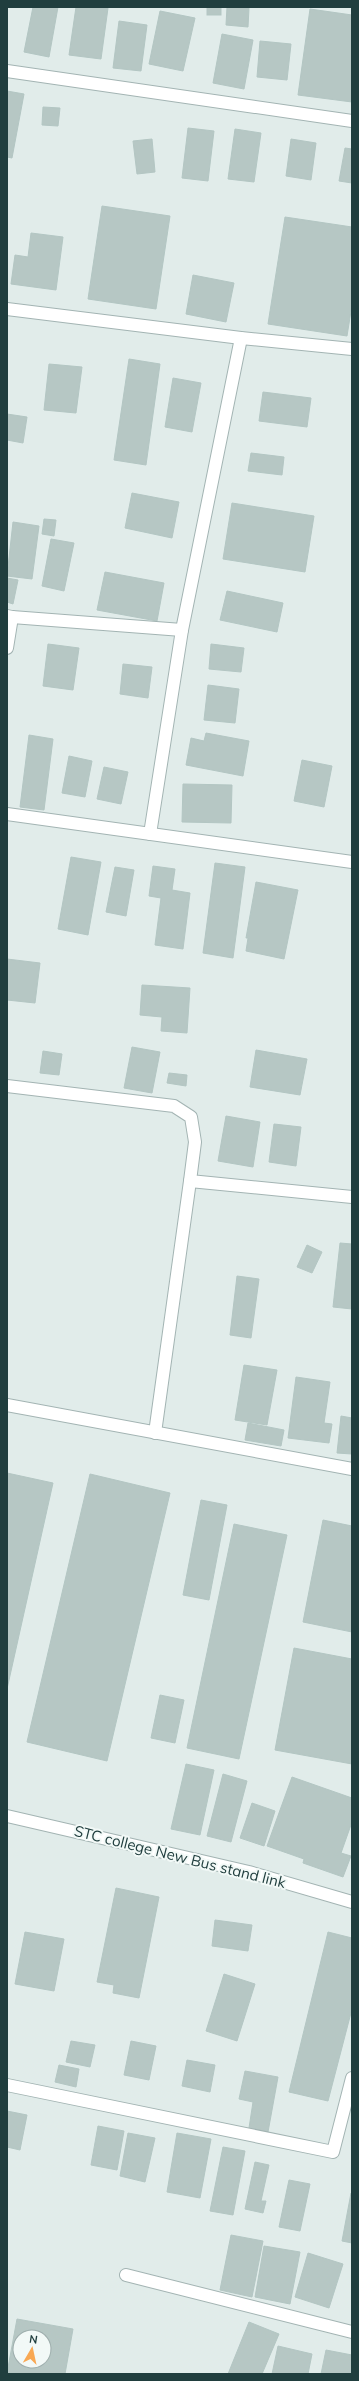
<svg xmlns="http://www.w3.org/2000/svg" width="359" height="2381" font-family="Mulish,sans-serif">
<rect width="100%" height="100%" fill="#e1ecea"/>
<g fill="#b6c7c4" stroke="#b3c6c3" fill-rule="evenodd">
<polygon points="33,7 58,7 49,57 24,52"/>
<polygon points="76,7 108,8 101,59 69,55"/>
<rect x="207" y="7" width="14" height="8"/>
<polygon points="227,7 249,8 248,27 226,25"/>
<polygon points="310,9 352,15 352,102 298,95"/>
<polygon points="160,11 195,18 183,71 149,64"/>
<polygon points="119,21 147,25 141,71 113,68"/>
<polygon points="222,34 253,40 244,89 213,83"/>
<polygon points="260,41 291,44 287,80 257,77"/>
<polygon points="7,91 24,94 12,158 7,157"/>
<polygon points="43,107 60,108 58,126 42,125"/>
<polygon points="188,128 214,131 208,181 182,178"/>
<polygon points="235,129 261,133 254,182 228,179"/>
<polygon points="152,139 155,172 137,174 133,141"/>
<polygon points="291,139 316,143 311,180 286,176"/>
<polygon points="345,148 352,149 352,183 339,181"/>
<polygon points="102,206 170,216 156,309 88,299"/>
<polygon points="285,217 352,227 352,305 347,336 268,324"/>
<polygon points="31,233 63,237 56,290 11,284 15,255 28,257"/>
<polygon points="193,275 234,283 226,322 186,314"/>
<polygon points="129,359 160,364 146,465 114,460"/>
<polygon points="49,364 82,367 76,413 44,410"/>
<polygon points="173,378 201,383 192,432 165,427"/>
<polygon points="263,392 311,398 307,427 259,421"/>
<polygon points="7,414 27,417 23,443 7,440"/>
<polygon points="251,453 284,457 282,475 248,471"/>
<polygon points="132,493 179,502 172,538 125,528"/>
<polygon points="232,503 314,516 305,572 223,559"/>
<polygon points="44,519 56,520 54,536 42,534"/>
<polygon points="13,522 39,526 32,579 7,576"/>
<polygon points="51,539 74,543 64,591 42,586"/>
<polygon points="105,572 164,583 157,621 97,610"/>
<polygon points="7,578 18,580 13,604 7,602"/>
<polygon points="227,591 283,603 277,632 220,620"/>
<polygon points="48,644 79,648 73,690 43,686"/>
<polygon points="211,644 244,648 241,672 209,669"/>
<polygon points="123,664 152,667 148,698 120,694"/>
<polygon points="208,685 239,689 235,723 204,720"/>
<polygon points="206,733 249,741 243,776 186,765 191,738 204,741"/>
<polygon points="29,735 53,739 44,810 20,807"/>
<polygon points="69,756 92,761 85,797 62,793"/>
<polygon points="302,760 332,766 324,807 294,801"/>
<polygon points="104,767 128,772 121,804 97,799"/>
<polygon points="183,784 232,785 231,823 182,822"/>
<polygon points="71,857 101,862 88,935 58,929"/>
<polygon points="215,863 245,867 233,958 203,953"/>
<polygon points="153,866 175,869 172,890 190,893 183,949 155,945 161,898 149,896"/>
<polygon points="115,867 134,870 126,916 106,912"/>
<polygon points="256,882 298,890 284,959 246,951 248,938 246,938"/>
<polygon points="7,959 40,963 35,1003 7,1000"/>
<polygon points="142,985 190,988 187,1033 161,1031 162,1017 140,1015"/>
<polygon points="132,1047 160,1052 152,1093 124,1088"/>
<polygon points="256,1050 307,1059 300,1095 250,1087"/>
<polygon points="43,1051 62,1054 59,1075 40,1073"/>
<polygon points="169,1073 187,1075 186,1086 167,1083"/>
<polygon points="226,1116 260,1122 253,1167 218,1161"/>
<polygon points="274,1124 301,1127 296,1166 269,1162"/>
<polygon points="340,1243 352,1244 352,1309 333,1307"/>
<polygon points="307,1245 322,1252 312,1273 297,1267"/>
<polygon points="237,1276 259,1279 251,1338 230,1335"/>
<polygon points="244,1365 277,1370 267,1425 235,1420"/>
<polygon points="296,1377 330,1382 324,1423 332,1424 329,1443 288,1438"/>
<polygon points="341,1416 352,1418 352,1454 337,1453"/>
<polygon points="248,1423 284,1430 281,1446 245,1440"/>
<polygon points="7,1473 53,1483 7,1689"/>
<polygon points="90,1474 170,1493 107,1761 27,1742"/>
<polygon points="201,1500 227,1505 209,1600 183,1595"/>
<polygon points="323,1520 352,1526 352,1632 303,1622"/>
<polygon points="234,1524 287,1535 239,1759 187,1748"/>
<polygon points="294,1648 352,1659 352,1764 275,1750"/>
<polygon points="160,1695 184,1700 175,1743 151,1738"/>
<polygon points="186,1764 214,1770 200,1835 171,1829"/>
<polygon points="223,1774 247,1781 231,1842 207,1836"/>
<polygon points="292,1777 352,1798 352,1822 341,1853 351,1856 343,1877 303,1863 304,1859 267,1846"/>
<polygon points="252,1803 275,1811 264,1846 240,1838"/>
<polygon points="116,1888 159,1897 139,1998 113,1993 114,1985 97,1982"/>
<polygon points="215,1920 252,1925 248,1951 212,1946"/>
<polygon points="25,1932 64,1939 54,1991 15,1984"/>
<polygon points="328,1932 352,1938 352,2009 328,2101 289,2092"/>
<polygon points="224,1974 255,1984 237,2041 206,2031"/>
<polygon points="71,2041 95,2045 90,2067 66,2062"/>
<polygon points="131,2041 156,2046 149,2080 124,2075"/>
<polygon points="187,2060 215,2065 210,2092 182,2086"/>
<polygon points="59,2065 79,2069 76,2087 55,2082"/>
<polygon points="245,2071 278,2077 268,2132 249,2128 253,2102 239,2099"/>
<polygon points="7,2111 27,2115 20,2150 7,2147"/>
<polygon points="98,2126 124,2131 117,2170 91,2165"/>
<polygon points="128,2133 155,2138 145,2182 120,2176"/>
<polygon points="177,2133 211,2139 200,2198 167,2192"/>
<polygon points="223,2147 245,2151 233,2215 210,2211"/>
<polygon points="255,2162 269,2165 261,2201 266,2201 263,2213 245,2209"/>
<polygon points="289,2180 310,2184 300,2231 279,2227"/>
<polygon points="351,2193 352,2193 352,2243 342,2241"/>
<polygon points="231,2235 263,2241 252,2297 220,2290"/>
<polygon points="264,2246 300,2252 290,2304 255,2297"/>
<polygon points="308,2253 343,2264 329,2308 295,2297"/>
<path d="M17,2319L73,2329L65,2374L7,2373ZM20,2337H44V2361H20Z"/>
<polygon points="249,2322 279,2334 262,2374 228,2374"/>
<polygon points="278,2346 312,2354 308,2374 272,2374"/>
<polygon points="326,2350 352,2355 352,2374 321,2374"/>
</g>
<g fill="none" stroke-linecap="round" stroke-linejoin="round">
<g stroke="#a3b4b3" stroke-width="14">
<g id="minor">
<polyline points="7,71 352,121"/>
<polyline points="7,309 241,338 352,349"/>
<polyline points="7,616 12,617 7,648"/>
<polyline points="12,617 182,630"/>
<polyline points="7,814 352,862"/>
<polyline points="150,834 182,630 241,338"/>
<polyline points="7,1086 174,1106 191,1117 195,1142 190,1181 352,1197"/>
<polyline points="7,1405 352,1469"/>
<polyline points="155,1433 190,1181"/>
<polyline points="7,1816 249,1872 352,1902"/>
<polyline points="7,2085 333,2152 352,2078"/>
<polyline points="126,2275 352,2332"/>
</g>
</g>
<use href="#minor" stroke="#fff" stroke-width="12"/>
</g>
<g text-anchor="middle" stroke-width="4" stroke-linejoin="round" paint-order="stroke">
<g font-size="15" fill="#203e3e" stroke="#f2f9f7">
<text transform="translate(180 1857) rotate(14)" y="5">STC college New Bus stand link</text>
</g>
</g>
<rect width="359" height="2381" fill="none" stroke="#203e3e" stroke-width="16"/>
<g transform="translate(32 2349) rotate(9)"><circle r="19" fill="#f2f9f7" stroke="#9eaead"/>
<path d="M0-3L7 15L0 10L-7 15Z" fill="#f8a853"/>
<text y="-6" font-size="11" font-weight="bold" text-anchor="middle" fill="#203e3e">N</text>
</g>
</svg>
